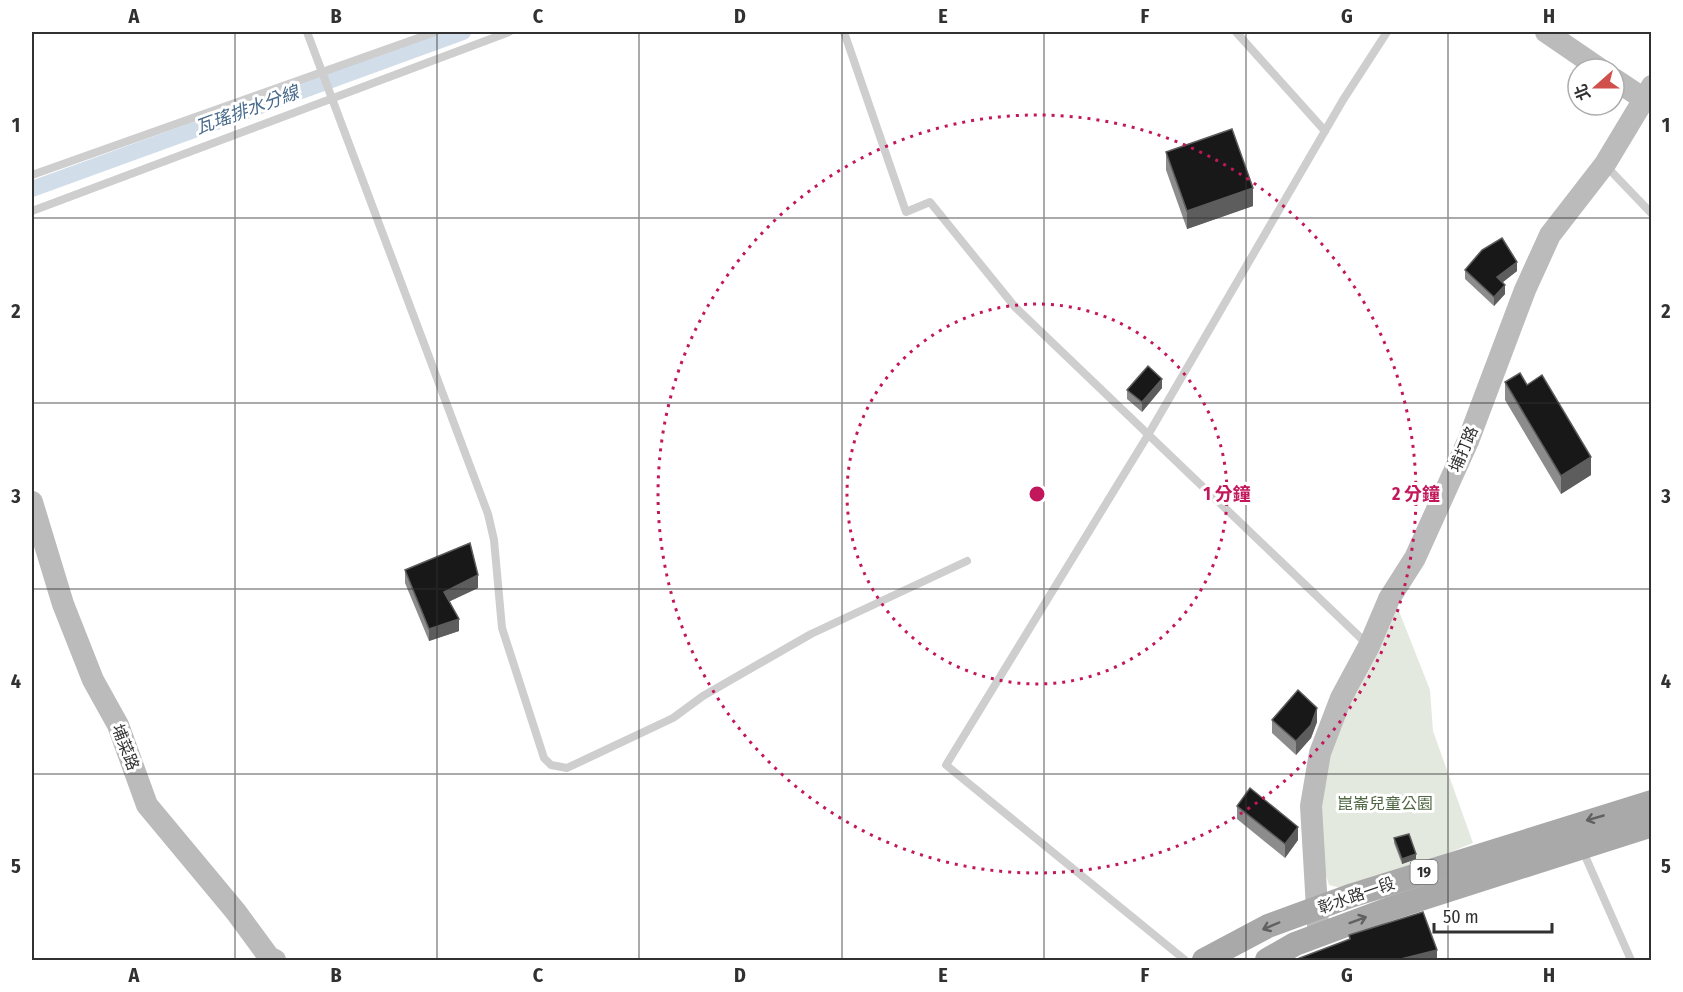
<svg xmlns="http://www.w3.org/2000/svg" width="1683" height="992" font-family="'Fira Sans Condensed','Noto Sans TC',sans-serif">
<rect width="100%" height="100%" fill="#fff"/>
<polygon fill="#e3e9df" points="1395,601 1430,690 1433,731 1473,843 1353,891 1329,885 1317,846 1324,755"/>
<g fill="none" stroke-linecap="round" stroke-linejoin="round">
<polyline stroke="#d1dde9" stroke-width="16" points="32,189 463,32"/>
<g stroke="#cecece" stroke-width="8">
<polyline points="307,32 488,514 494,540 502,628 544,758 551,765 567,768 673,718 703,696 811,634 967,561"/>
<polyline points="844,32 906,212 930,202 1015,307 1366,643"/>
<polyline points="1236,32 1325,131"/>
<polyline points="1607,167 1652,214"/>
<polyline points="32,175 435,32"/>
<polyline points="32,211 509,32"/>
<polyline points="1582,849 1631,960"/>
<polyline points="1185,960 946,765 1148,435 1343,100 1387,32"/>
</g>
<g stroke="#bbb" stroke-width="22">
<polyline points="1546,32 1600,69"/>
<polyline points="1614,79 1644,99"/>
<polyline points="32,502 63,604 93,680 118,725 147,805 236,912 269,957 275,960"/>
<polyline points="1318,925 1311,806 1320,753 1341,698 1369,646 1389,599 1415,558 1468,441 1525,290 1550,235 1605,164 1652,86"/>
</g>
<g stroke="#a9a9a9" stroke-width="24">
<polyline points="1204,960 1268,926 1350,896 1652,802"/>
<polyline points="1267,960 1295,944 1389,909 1652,825"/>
</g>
</g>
<g fill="#8c8c8c">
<polygon points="1166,152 1253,206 1187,229 1166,170"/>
<polygon points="1465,270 1517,271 1502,282 1505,294 1494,306 1465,279"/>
<polygon points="1505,382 1527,385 1591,475 1561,494 1505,400"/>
<polygon points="1162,388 1142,412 1127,399 1127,390"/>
<polygon points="405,570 478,588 450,601 459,631 429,641 405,583"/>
<polygon points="1272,720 1317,722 1311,738 1296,755 1272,733"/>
<polygon points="1237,806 1298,840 1285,858 1237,819"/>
<polygon points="1394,838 1416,859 1402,864 1394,843"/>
</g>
<g fill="#5d5d5d">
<polygon points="1253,188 1253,206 1187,229 1187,211"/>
<polygon points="1517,262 1517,271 1497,287 1497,277"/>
<polygon points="1505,285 1505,294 1494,306 1494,297"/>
<polygon points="1162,379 1162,388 1142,412 1142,402"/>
<polygon points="1591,457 1591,475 1561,494 1561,476"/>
<polygon points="478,575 478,588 444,604 444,592"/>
<polygon points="459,619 459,631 429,641 429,629"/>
<polygon points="1317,708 1317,722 1311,738 1296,755 1296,741"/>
<polygon points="1298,827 1298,840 1285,858 1285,844"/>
<polygon points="1416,854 1416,859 1402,864 1402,859"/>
<polygon points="1437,950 1437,960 1397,960"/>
</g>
<g fill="#181818" stroke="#5d5d5d" stroke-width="1.5">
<polygon points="1232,129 1253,188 1187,211 1166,152"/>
<polygon points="1502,238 1517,262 1497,277 1505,285 1494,297 1465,270 1482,250"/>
<polygon points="1148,366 1162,379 1142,402 1127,390"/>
<polygon points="1520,373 1527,385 1542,375 1591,457 1561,476 1505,382"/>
<polygon points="470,543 478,575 444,592 459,619 429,629 405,570"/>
<polygon points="1298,690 1317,708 1311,725 1296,741 1272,720"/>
<polygon points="1250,788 1298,827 1285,844 1237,806"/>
<polygon points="1409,834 1416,854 1402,859 1394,838"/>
<polygon points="1423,912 1437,950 1397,960 1298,960 1297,959 1350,939 1349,935"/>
</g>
<defs><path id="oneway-shaft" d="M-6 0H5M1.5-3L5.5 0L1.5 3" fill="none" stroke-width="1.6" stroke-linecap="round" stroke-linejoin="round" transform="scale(1.5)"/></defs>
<g stroke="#616161">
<use href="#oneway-shaft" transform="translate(1595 818) rotate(164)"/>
<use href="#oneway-shaft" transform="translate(1358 920) rotate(-20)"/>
<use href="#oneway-shaft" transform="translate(1271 926) rotate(157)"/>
</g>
<path fill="none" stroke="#313131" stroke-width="1.5" stroke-opacity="0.55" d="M235,32V960M437,32V960M639,32V960M842,32V960M1044,32V960M1246,32V960M1448,32V960M32,218H1652M32,403H1652M32,589H1652M32,774H1652"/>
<g fill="none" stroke="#c2185b" stroke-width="3" stroke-dasharray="3 6">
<circle cx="1037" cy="494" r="190"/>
<circle cx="1037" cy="494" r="379"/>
</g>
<g text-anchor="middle" stroke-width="6" stroke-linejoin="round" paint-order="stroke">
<rect fill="#fff" stroke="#6f6f6f" stroke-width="1.5" x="1410.5" y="860" width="27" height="24" rx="4.5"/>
<g font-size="15" font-weight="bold" fill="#313131">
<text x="1424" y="877">19</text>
</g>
<g font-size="16" fill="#313131" stroke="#fff">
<text transform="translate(1463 449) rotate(-67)" y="6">埔打路</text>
<text transform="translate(126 747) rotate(69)" y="6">埔菜路</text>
<text transform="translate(1356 895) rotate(-19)" y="6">彰水路一段</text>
</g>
<g font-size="16" fill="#516844" stroke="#fff">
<text x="1385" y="809">崑崙兒童公園</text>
</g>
<g font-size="18" font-style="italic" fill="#496a8a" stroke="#fff">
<text transform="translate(247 110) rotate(-20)" y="6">瓦瑤排水分線</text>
</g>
</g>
<circle cx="1037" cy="494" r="9" fill="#c2185b" stroke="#fff" stroke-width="3"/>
<g font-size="18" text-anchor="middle" font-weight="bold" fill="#c2185b" stroke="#fff" stroke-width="6" stroke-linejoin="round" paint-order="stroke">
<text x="1227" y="500">1 分鐘</text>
<text x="1416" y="500">2 分鐘</text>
</g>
<rect width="1683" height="992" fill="none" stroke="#ffffff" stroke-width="66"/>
<g transform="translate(1596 87) rotate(249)"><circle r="28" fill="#ffffff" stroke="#adadad" stroke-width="1.5"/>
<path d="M0-4.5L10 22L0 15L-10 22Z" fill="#d0514c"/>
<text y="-9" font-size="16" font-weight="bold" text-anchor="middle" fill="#313131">北</text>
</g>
<path d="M1434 923v9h118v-9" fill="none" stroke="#313131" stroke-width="3"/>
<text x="1443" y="923" font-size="18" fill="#313131" stroke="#ffffff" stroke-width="4.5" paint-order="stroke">50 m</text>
<rect x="33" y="33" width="1617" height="926" fill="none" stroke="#313131" stroke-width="2"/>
<g font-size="20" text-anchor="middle" font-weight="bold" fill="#313131">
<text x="134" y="23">A</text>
<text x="336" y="23">B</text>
<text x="538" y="23">C</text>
<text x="740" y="23">D</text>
<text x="943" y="23">E</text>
<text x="1145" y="23">F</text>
<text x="1347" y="23">G</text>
<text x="1549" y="23">H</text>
<text x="16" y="132">1</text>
<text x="1666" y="132">1</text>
<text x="16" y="318">2</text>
<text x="1666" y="318">2</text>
<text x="16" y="503">3</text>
<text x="1666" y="503">3</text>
<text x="16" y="688">4</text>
<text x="1666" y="688">4</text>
<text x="16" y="873">5</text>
<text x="1666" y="873">5</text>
<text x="134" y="982">A</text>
<text x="336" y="982">B</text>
<text x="538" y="982">C</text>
<text x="740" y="982">D</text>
<text x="943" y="982">E</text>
<text x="1145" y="982">F</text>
<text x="1347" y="982">G</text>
<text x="1549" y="982">H</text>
</g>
</svg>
